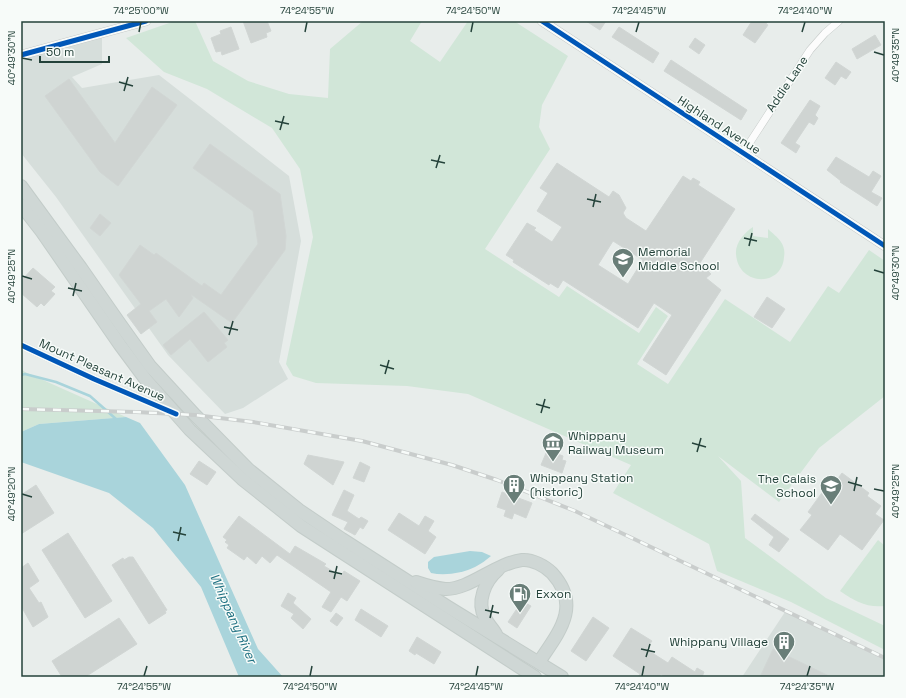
<svg xmlns="http://www.w3.org/2000/svg" width="906" height="698" font-family="'Space Grotesk',sans-serif">
<rect width="100%" height="100%" fill="#e8edeb"/>
<g fill="#d6dedb">
<polygon points="102,31 102,64 72,77 82,88 159,75 289,176 301,241 279,362 288,379 243,408 225,414 168,355 56,197 21,153 21,53"/>
<polygon points="785,612 885,659 885,677 742,677"/>
</g>
<g fill="#d1e6d8">
<polygon points="175,21 195,21 213,61 248,81 289,94 328,98 330,49 363,21 422,21 410,41 440,62 468,21 514,21 568,56 542,105 539,127 550,149 485,249 559,297 567,286 639,333 656,307 668,316 637,364 668,384 725,299 790,342 828,286 839,293 869,250 885,261 885,396 819,448 779,502 718,456 741,481 745,538 826,598 885,626 885,650 791,602 717,571 709,544 613,493 631,465 468,394 407,386 316,383 293,376 286,364 313,237 300,169 272,128 207,89 164,72 126,38"/>
<path d="M753,227V236L768,238V229C772,233 778,237 781,242C784,246 785,252 784,257C782,288 738,286 736,254C735,243 745,232 753,227Z"/>
<polygon points="21,369 25,372 126,417 39,424 21,432"/>
<path d="M878,540L885,546V606C866,608 855,601 840,591Z"/>
</g>
<g fill="#a9d4db">
<polygon points="126,417 140,423 185,485 258,649 283,677 239,677 201,587 153,528 109,493 21,462 21,432 39,424"/>
<path d="M470,551L482,552L491,556C486,560 481,564 475,567C463,573 445,576 431,573L428,568V562L434,557Z"/>
</g>
<g fill="none" stroke-linecap="round" stroke-linejoin="round">
<polyline stroke="#a9d4db" stroke-width="2.5" points="21,375 25,374 56,382 90,396 116,419"/>
</g>
<g fill="#cfd4d2" stroke="#d1d6d4" fill-rule="evenodd">
<polygon points="243,21 267,21 271,31 266,33 267,37 251,43"/>
<polygon points="586,21 606,21 600,30"/>
<polygon points="752,21 768,21 766,24 768,25 755,43 743,35"/>
<polygon points="231,27 239,49 222,55 221,51 216,52 211,38 221,34 220,31"/>
<polygon points="619,27 659,53 653,63 612,37"/>
<polygon points="875,35 881,45 857,59 852,49"/>
<polygon points="695,38 705,45 699,54 689,47"/>
<polygon points="671,60 747,110 741,120 664,71"/>
<polygon points="836,62 851,72 846,79 841,76 835,85 825,78"/>
<polygon points="69,79 115,143 152,87 177,105 118,186 100,172 45,96"/>
<polygon points="810,100 820,106 815,115 818,118 814,125 809,122 795,143 800,146 796,153 781,143"/>
<polygon points="210,144 280,194 286,236 285,250 232,323 192,295 191,295 193,298 179,317 166,299 149,311 157,322 141,334 127,315 141,304 119,275 140,245 154,255 156,253 202,286 204,283 221,295 258,244 253,211 193,168"/>
<polygon points="836,157 869,177 873,171 881,176 871,192 882,198 877,206 840,182 841,181 827,170"/>
<path d="M557,163L609,197L613,191L619,195L626,208L623,213L626,218L646,231L683,176L691,181L693,178L700,182L698,185L735,209L700,263L711,274L706,278L721,290L666,375L643,360L672,315L654,303L638,328L563,280L558,288L550,283L549,285L513,262L514,260L506,255L527,223L536,228L534,230L552,242L562,227L537,211L548,193L540,188ZM613,241L643,260L628,284L598,265Z"/>
<polygon points="100,214 111,223 100,236 90,228"/>
<polygon points="33,268 55,287 51,291 55,294 44,306 41,303 37,307 21,293 21,281"/>
<polygon points="767,297 785,309 772,328 754,317"/>
<polygon points="204,312 228,340 224,343 227,347 208,362 190,339 171,355 163,345"/>
<polygon points="550,451 563,456 562,460 566,461 562,473 541,465 546,453 549,454"/>
<polygon points="308,455 344,462 333,485 304,464"/>
<polygon points="199,461 216,472 207,485 190,474"/>
<polygon points="360,462 370,467 364,482 353,478"/>
<polygon points="842,473 869,493 867,496 881,506 875,514 884,520 862,550 840,534 828,550 800,530 812,515 808,512 829,483 833,485"/>
<polygon points="36,485 54,513 21,534 21,495"/>
<polygon points="344,490 354,495 347,511 359,519 361,517 368,521 363,529 360,527 355,535 344,529 348,522 332,515"/>
<polygon points="502,492 532,503 526,518 514,513 512,519 504,516 506,510 497,507"/>
<polygon points="399,513 419,526 425,516 434,521 428,531 436,537 425,554 388,530"/>
<polygon points="755,514 789,539 779,552 769,545 774,537 751,519"/>
<polygon points="239,516 290,554 295,546 326,564 324,566 341,576 344,571 360,581 347,601 341,597 331,612 322,607 331,592 277,555 270,563 262,556 256,564 247,556 244,560 227,548 229,545 225,542 227,540 223,537"/>
<polygon points="68,533 112,601 85,618 42,550"/>
<polygon points="129,557 133,557 167,610 165,611 166,613 149,624 112,565 123,558 124,560"/>
<polygon points="28,563 39,581 29,588 39,603 41,602 48,617 33,627 21,606 21,568"/>
<polygon points="288,593 296,598 293,603 311,619 303,629 291,618 294,614 281,606"/>
<polygon points="522,601 531,606 517,628 508,622"/>
<polygon points="361,609 388,626 381,637 355,620"/>
<polygon points="336,613 343,618 337,626 330,621"/>
<polygon points="593,617 609,628 586,661 571,651"/>
<polygon points="119,618 137,644 85,677 62,677 52,661"/>
<polygon points="631,628 652,641 646,649 668,663 672,657 695,672 697,668 704,672 702,677 665,677 661,674 659,677 638,677 640,674 613,656"/>
<polygon points="417,637 441,652 434,664 416,653 415,655 409,651"/>
<polygon points="773,649 831,677 760,677"/>
</g>
<g fill="none" stroke-linecap="round" stroke-linejoin="round">
<g stroke="#c5cac8" stroke-width="8">
<g id="minor">
<polyline points="743,153 810,50 825,33 839,21"/>
<polyline points="21,345 94,379 172,412"/>
</g>
</g>
<g stroke="#c5cac8" stroke-width="10">
<g id="tertiary">
<polyline points="542,21 885,246"/>
<polyline points="21,55 146,21"/>
</g>
</g>
<g stroke="#c3ccc9" stroke-width="14">
<g id="primary">
<polyline points="21,186 81,268 120,324 150,366 195,415 248,469 299,510 342,539 448,607 562,677"/>
<polyline points="21,205 42,232 120,345 146,380 190,430 242,479 301,526 535,677"/>
<path d="M416,582C425,585 435,588 445,589C469,590 496,563 522,560C532,559 545,566 552,573C582,606 559,632 539,662"/>
<path d="M496,634C493,629 488,624 485,618C476,602 485,581 498,570"/>
</g>
</g>
<use href="#minor" stroke="#fcfcfc" stroke-width="7"/>
<use href="#tertiary" stroke="#fcfcfc" stroke-width="9"/>
<use href="#primary" stroke="#cfd7d5" stroke-width="12"/>
<g stroke="#c9cdcc" stroke-width="4">
<polyline id="rail" points="21,409 136,412 195,415 253,422 362,441 452,465 497,480 575,511 885,658"/>
</g>
<use href="#rail" stroke="#f7fbf9" stroke-width="2.5" stroke-dasharray="8" stroke-linecap="butt"/>
<g stroke="#f7fbf9" stroke-width="8">
<g id="cycleway">
<polyline points="542,21 885,246"/>
<polyline points="21,55 146,21"/>
<polyline points="21,345 94,379 176,414"/>
</g>
</g>
<use href="#cycleway" stroke="#0057b8" stroke-width="5"/>
</g>
<path fill="none" stroke="#24423a" stroke-width="1.5" d="M139,32L141,22M305,32L307,22M471,32L473,22M636,32L639,22M802,32L805,22M874,52L884,55M22,58L32,60M119,82L133,86M124,91L128,77M275,121L289,124M280,130L284,116M431,160L445,163M436,168L440,155M587,199L601,202M593,207L596,194M744,238L757,241M749,246L752,233M874,270L884,273M22,276L32,279M68,288L82,291M73,296L76,283M224,327L238,330M229,335L233,321M380,365L394,369M385,374L389,360M536,404L550,408M541,413L545,399M692,443L706,447M697,452L701,438M848,482L862,486M874,489L884,491M854,491L857,477M22,494L32,497M173,532L186,535M178,541L181,527M329,571L342,574M334,579L337,566M485,610L499,613M490,618L493,605M641,649L655,652M646,657L650,644M144,676L147,666M310,676L312,666M476,676L478,666M642,676L644,666M807,676L810,666"/>
<defs>
<g id="school-pin" transform="scale(1.15)"><path d="M0 17L-7.5 6A9.5 9.5 0 1 1 7.5 6Z" fill="#697e78" stroke="#f7fbf9"/><path d="M0-5L7-2L0 1L-7-2ZM-4 1L0 2.5L4 1V4Q0 6-4 4Z" fill="#fff"/></g>
<g id="museum-pin" transform="scale(1.15)"><path d="M0 17L-7.5 6A9.5 9.5 0 1 1 7.5 6Z" fill="#697e78" stroke="#f7fbf9"/><path d="M0-6L6-3V-2H-6V-3ZM-5-1h2V3h-2ZM-1-1h2V3h-2ZM3-1h2V3H3ZM-6 4H6V6H-6Z" fill="#fff"/></g>
<g id="building-pin" transform="scale(1.15)"><path d="M0 17L-7.5 6A9.5 9.5 0 1 1 7.5 6Z" fill="#697e78" stroke="#f7fbf9"/><path d="M-4-6H4V6H1V3H-1V6H-4ZM-2.5-4.3h1.7v1.8h-1.7ZM.8-4.3h1.7v1.8H.8ZM-2.5-1h1.7V.8h-1.7ZM.8-1h1.7V.8H.8Z" fill="#fff"/></g>
<g id="fuel-pin" transform="scale(1.15)"><path d="M0 17L-7.5 6A9.5 9.5 0 1 1 7.5 6Z" fill="#697e78" stroke="#f7fbf9"/><path d="M-5.5-6h7V0h2V4h1.3V-2.5L3-4.5l.8-.8L6-3V5H2.5V1h-1V6h-7ZM-4.2-4.7v3.2H.2V-4.7Z" fill="#fff"/></g>
</defs>
<g fill-rule="evenodd">
<use href="#school-pin" x="623" y="259"/>
<use href="#museum-pin" x="553" y="443"/>
<use href="#building-pin" x="514" y="485"/>
<use href="#school-pin" x="831" y="486"/>
<use href="#fuel-pin" x="520" y="594"/>
<use href="#building-pin" x="784" y="642"/>
</g>
<g text-anchor="middle" stroke-width="3" stroke-linejoin="round" paint-order="stroke">
<g font-size="12" fill="#24423a" stroke="#f7fbf9">
<text transform="translate(787 84) rotate(-56)" y="4">Addie Lane</text>
<text transform="translate(719 125) rotate(33)" y="4">Highland Avenue</text>
<text transform="translate(102 370) rotate(24)" y="4">Mount Pleasant Avenue</text>
</g>
<g font-size="12" fill="#24423a" stroke="#f7fbf9" text-anchor="start">
<text x="638" y="256">Memorial<tspan x="638" dy="14">Middle School</tspan></text>
<text x="568" y="440">Whippany<tspan x="568" dy="14">Railway Museum</tspan></text>
<text x="530" y="482">Whippany Station<tspan x="530" dy="14">(historic)</tspan></text>
<text x="816" y="483" text-anchor="end">The Calais<tspan x="816" dy="14">School</tspan></text>
<text x="536" y="598">Exxon</text>
<text x="768" y="646" text-anchor="end">Whippany Village</text>
</g>
<g font-size="13" font-style="italic" fill="#1c6f80" stroke="#f7fbf9">
<text transform="translate(234 618) rotate(66)" y="5">Whippany River</text>
</g>
</g>
<rect width="906" height="698" fill="none" stroke="#f7fbf9" stroke-width="44"/>
<path d="M40 56v6h69v-6" fill="none" stroke="#24423a" stroke-width="2"/>
<text x="46" y="56" font-size="12" fill="#24423a" stroke="#f7fbf9" stroke-width="3" paint-order="stroke">50 m</text>
<rect x="22" y="22" width="862" height="654" fill="none" stroke="#24423a" stroke-width="1.5"/>
<g font-size="10" text-anchor="middle" fill="#24423a">
<text x="141" y="14">74°25'00"W</text>
<text x="307" y="14">74°24'55"W</text>
<text x="473" y="14">74°24'50"W</text>
<text x="639" y="14">74°24'45"W</text>
<text x="805" y="14">74°24'40"W</text>
<text transform="translate(895 55) rotate(-90)" y="4">40°49'35"N</text>
<text transform="translate(11 58) rotate(-90)" y="4">40°49'30"N</text>
<text transform="translate(895 273) rotate(-90)" y="4">40°49'30"N</text>
<text transform="translate(11 276) rotate(-90)" y="4">40°49'25"N</text>
<text transform="translate(895 491) rotate(-90)" y="4">40°49'25"N</text>
<text transform="translate(11 494) rotate(-90)" y="4">40°49'20"N</text>
<text x="144" y="690">74°24'55"W</text>
<text x="310" y="690">74°24'50"W</text>
<text x="476" y="690">74°24'45"W</text>
<text x="642" y="690">74°24'40"W</text>
<text x="807" y="690">74°24'35"W</text>
</g>
</svg>
